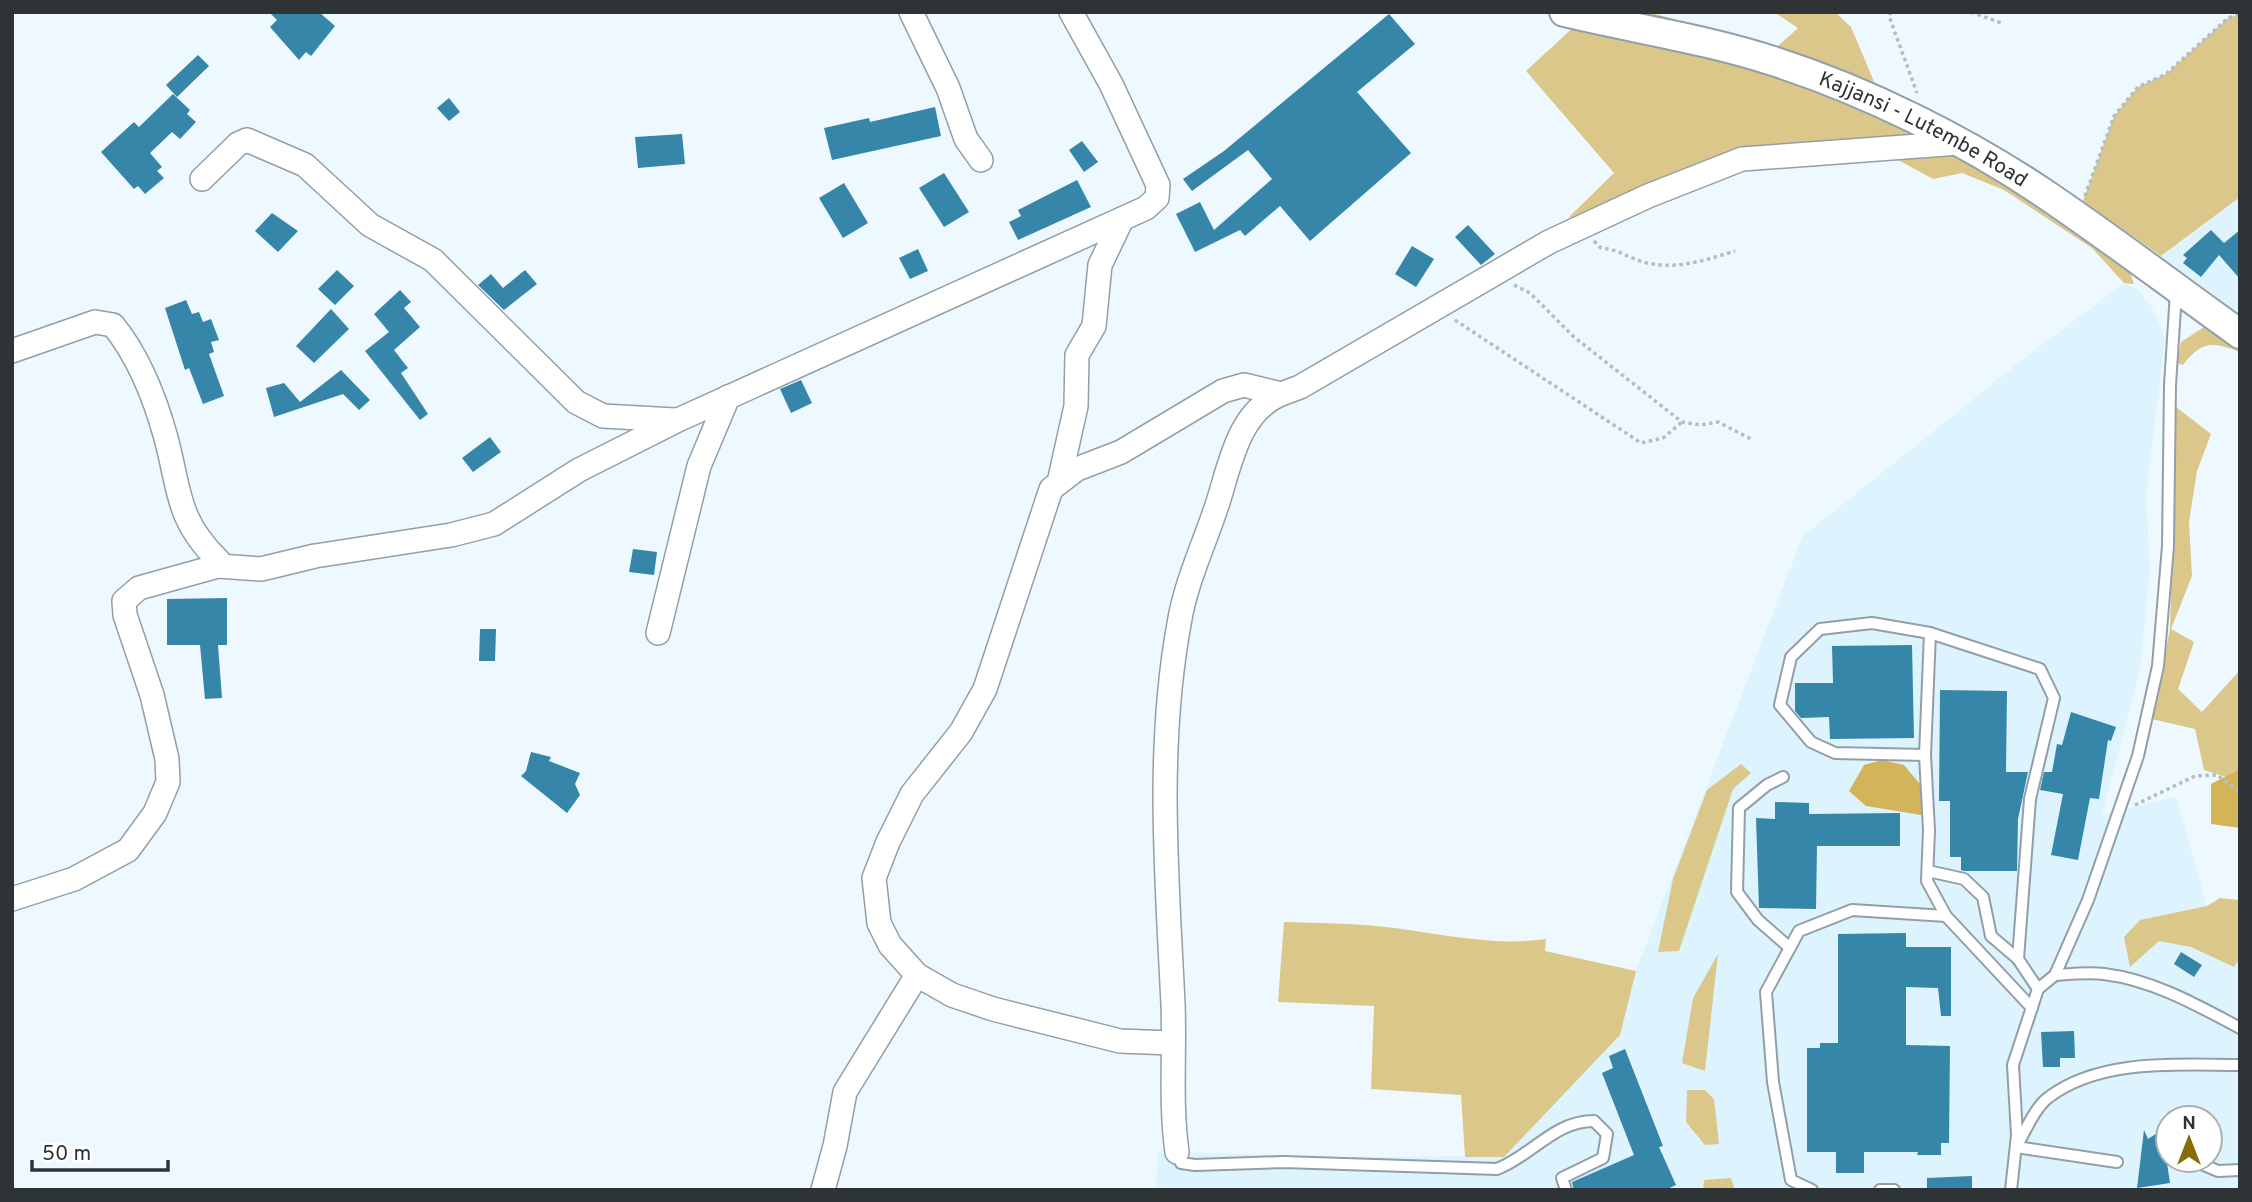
<svg xmlns="http://www.w3.org/2000/svg" width="2252" height="1202" font-family="Overpass,sans-serif">
<rect width="100%" height="100%" fill="#eef9ff"/>
<g fill="#ddf3fe" fill-rule="evenodd">
<polygon points="2240,197 2240,325 2152,264"/>
<path d="M2124,283L2139,290L2152,307L2165,340L2146,496L2150,566L2140,670L2102,815L2176,796L2207,906L2234,966L2240,958V1190H1156L1158,1151L1327,1157L1504,1156L1620,1035L1636,971L1802,537L2032,352ZM2168,1118H2210V1160H2168Z"/>
</g>
<g fill="#dcc78b">
<polygon points="1617,12 1648,12 1777,47 1798,28 1774,12 1835,12 1851,27 1875,84 1921,105 1918,114"/>
<polygon points="2240,14 2240,197 2161,256 2083,201 2114,116 2138,87 2166,74 2228,18"/>
<path d="M1578,23C1649,41 1868,84 1909,134L1901,143H1835L1568,218L1614,173L1526,71Z"/>
<polygon points="1954,150 2128,266 2134,284 2124,283 2092,248 2004,190 1962,173 1933,179 1891,156"/>
<path d="M2204,327L2219,328L2240,342V352C2212,341 2201,341 2183,365L2177,363L2181,342Z"/>
<polygon points="2176,407 2211,434 2197,471 2189,522 2192,576 2171,629 2194,642 2178,689 2202,712 2240,670 2240,769 2226,777 2204,770 2195,729 2152,719 2170,629"/>
<polygon points="1741,764 1751,773 1733,789 1679,951 1658,952 1673,879 1707,790"/>
<polygon points="2220,898 2240,900 2240,958 2234,967 2191,947 2159,941 2130,967 2124,937 2140,920 2207,906"/>
<path d="M1284,922C1318,923 1352,923 1386,927C1439,933 1492,947 1546,939L1545,951L1636,971L1620,1035L1504,1157H1465L1461,1095L1371,1089L1374,1006L1278,1002Z"/>
<polygon points="1718,954 1705,1071 1682,1063 1693,998"/>
<polygon points="1687,1090 1705,1090 1714,1099 1719,1144 1705,1145 1686,1122"/>
<polygon points="1731,1178 1735,1190 1703,1190 1704,1180"/>
</g>
<g fill="#d3b458">
<polygon points="1882,760 1904,765 1929,795 1921,815 1866,806 1849,791 1864,765"/>
<polygon points="2240,769 2240,828 2211,824 2211,784"/>
</g>
<g fill="#3586a8">
<polygon points="269,12 319,12 335,26 311,56 306,52 299,60 270,27 277,20"/>
<polygon points="1389,14 1415,44 1357,92 1411,153 1310,241 1280,206 1245,236 1240,230 1195,252 1176,214 1200,202 1214,230 1272,179 1248,150 1192,191 1183,179 1224,151"/>
<polygon points="198,55 209,66 177,97 166,85"/>
<polygon points="173,94 190,110 187,114 196,122 180,139 172,132 150,153 162,167 157,171 164,178 145,194 138,186 134,189 101,152 134,122 139,127"/>
<polygon points="449,98 460,112 449,121 437,108"/>
<polygon points="935,107 941,136 832,160 824,128 869,118 870,122"/>
<polygon points="682,134 685,164 638,168 635,137"/>
<polygon points="1082,141 1098,162 1084,172 1069,150"/>
<polygon points="944,173 969,212 944,227 919,188"/>
<polygon points="1077,180 1091,207 1018,240 1009,222 1021,216 1018,210"/>
<polygon points="844,183 868,223 843,238 819,198"/>
<polygon points="272,213 298,231 278,252 255,231"/>
<polygon points="1468,225 1495,254 1481,265 1455,237"/>
<polygon points="2211,230 2224,243 2240,230 2240,279 2219,255 2201,277 2183,263 2187,258 2183,255"/>
<polygon points="1412,246 1434,259 1416,287 1395,274"/>
<polygon points="918,249 928,271 910,279 899,258"/>
<polygon points="337,270 354,286 335,305 318,289"/>
<polygon points="525,270 537,284 504,310 478,285 491,274 503,288"/>
<polygon points="400,290 411,302 404,308 420,327 394,350 408,368 401,373 428,414 420,420 365,351 389,332 374,314"/>
<polygon points="186,300 192,314 199,312 203,322 211,319 219,340 211,342 214,352 209,354 224,396 203,404 189,368 185,370 165,308"/>
<polygon points="331,309 349,329 314,363 296,346"/>
<polygon points="341,370 370,400 359,410 343,394 274,417 266,388 284,383 300,402"/>
<polygon points="801,380 812,403 791,413 780,389"/>
<polygon points="490,437 501,452 473,472 462,458"/>
<polygon points="633,549 657,552 654,575 629,572"/>
<polygon points="227,598 227,645 218,645 222,698 205,699 200,645 167,645 167,599"/>
<polygon points="480,629 496,629 495,661 479,661"/>
<polygon points="1912,645 1914,738 1830,739 1829,717 1801,718 1795,711 1795,683 1833,683 1832,646"/>
<polygon points="1940,690 2007,691 2006,772 2028,772 2018,819 2017,871 1964,871 1961,870 1961,857 1950,857 1950,801 1939,801"/>
<polygon points="2071,712 2116,727 2111,741 2108,740 2099,799 2090,798 2078,860 2051,855 2063,794 2040,790 2044,772 2052,772 2057,744 2062,745"/>
<polygon points="531,752 551,757 549,761 580,773 575,784 580,795 567,813 521,776 526,771"/>
<polygon points="1775,802 1809,803 1809,814 1900,813 1900,846 1817,846 1816,909 1759,908 1756,818 1775,819"/>
<polygon points="1906,933 1906,947 1951,947 1951,1016 1941,1016 1938,988 1906,987 1906,1045 1950,1046 1949,1143 1941,1143 1941,1155 1917,1155 1918,1152 1864,1152 1864,1173 1836,1173 1836,1152 1807,1152 1807,1048 1820,1048 1820,1043 1838,1043 1838,934"/>
<polygon points="2181,952 2202,965 2194,977 2174,964"/>
<polygon points="2074,1031 2075,1058 2060,1058 2060,1067 2043,1067 2041,1032"/>
<polygon points="1625,1049 1663,1146 1659,1147 1676,1185 1665,1190 1574,1190 1572,1182 1634,1155 1602,1073 1613,1068 1609,1056"/>
<polygon points="2144,1130 2148,1139 2162,1130 2170,1183 2137,1188"/>
<polygon points="1972,1176 1972,1190 1927,1190 1927,1178"/>
</g>
<g fill="none" stroke-linecap="round" stroke-linejoin="round">
<g stroke="#929fa6" stroke-width="14">
<g id="service">
<polyline points="1930,633 1925,755 1929,830 1927,881 1946,916 2032,1008"/>
<polyline points="1925,755 1835,753 1811,742 1780,705 1791,657 1820,629 1872,623 1930,633 2040,669 2054,698 2030,799 2018,959 2038,989"/>
<polyline points="1783,777 1767,785 1739,808 1737,892 1758,920 1790,948"/>
<polyline points="1928,871 1964,879 1983,897 1991,936 2018,959"/>
<path d="M2055,975C2071,974 2089,972 2104,974C2153,980 2197,1005 2240,1028"/>
<path d="M1177,1152L1181,1163L1195,1165L1283,1162L1497,1169C1533,1155 1554,1121 1594,1121L1607,1134L1603,1158L1562,1178L1566,1190"/>
<polyline points="2192,1160 2218,1171 2240,1170"/>
<path d="M2117,1162L2016,1147C2025,1132 2035,1107 2049,1097C2101,1058 2178,1065 2240,1065"/>
<polyline points="1812,1190 1791,1180 1773,1082 1766,992 1799,931 1852,910 1946,916"/>
<polyline points="1880,1190 1894,1190"/>
<polyline points="2011,1190 2017,1135 2013,1065 2038,989 2055,975 2088,900 2138,756 2158,666 2168,546 2170,385 2176,292"/>
</g>
</g>
<g stroke="#929fa6" stroke-width="26">
<g id="minor">
<polyline points="911,12 948,88 966,139 981,160"/>
<polyline points="202,179 238,144 247,140 305,165 370,225 433,260 576,402 603,416 675,420"/>
<path d="M12,351L95,322L113,325C139,357 155,398 166,438C180,490 176,519 218,560V566"/>
<polyline points="1060,478 1076,406 1077,355 1094,326 1100,265 1122,219"/>
<polyline points="658,633 699,466 728,397"/>
<polyline points="12,899 74,879 128,850 155,813 168,782 167,759 152,695 125,615 124,601 139,588 218,566 261,569 315,556 451,535 494,524 579,470 678,420 1146,208 1157,198 1158,185 1111,84 1071,12"/>
<polyline points="1171,1043 1120,1041 993,1009 952,995 917,975 890,945 879,923 874,878 888,842 912,794 961,732 985,689 1051,489 1077,469 1121,452 1223,391 1244,385 1281,394 1300,387 1549,242 1648,196 1742,159 1959,143"/>
<path d="M1177,1152C1170,1102 1175,1054 1173,1004C1167,878 1156,750 1179,624C1186,580 1206,541 1219,499C1231,460 1240,411 1281,394"/>
<polyline points="823,1190 835,1146 845,1092 917,975"/>
</g>
</g>
<g stroke="#929fa6" stroke-width="32">
<g id="tertiary">
<path id="s1" d="M1564,12C1635,29 1706,39 1776,62C1866,91 1963,139 2042,192C2109,237 2174,287 2240,334"/>
</g>
</g>
<g stroke="#b4bdc2" stroke-width="3.5" stroke-dasharray="3.5 3.5" stroke-linecap="butt">
<polyline points="1891,12 1889,16 1917,93"/>
<polyline points="1971,12 2001,23"/>
<polyline points="2085,196 2114,116 2138,87 2166,74 2228,18 2240,14"/>
<path d="M1594,241L1601,248C1620,249 1634,262 1653,264C1680,269 1709,259 1735,251"/>
<polyline points="1514,285 1530,293 1574,337 1682,422 1700,425 1718,422 1751,439"/>
<polyline points="1455,320 1641,443 1663,438 1682,422"/>
<polyline points="2135,805 2195,776 2217,775 2240,792"/>
</g>
<use href="#service" stroke="#fff" stroke-width="10"/>
<use href="#minor" stroke="#fff" stroke-width="23"/>
<use href="#tertiary" stroke="#fff" stroke-width="28"/>
</g>
<g text-anchor="middle" stroke-width="7" stroke-linejoin="round" paint-order="stroke">
<g font-size="21" fill="#2e3436" stroke="#fff">
<text dy="7" stroke="none"><textPath href="#s1" startOffset="380">Kajjansi - Lutembe Road</textPath></text>
</g>
</g>
<rect width="2252" height="1202" fill="none" stroke="#2e3436" stroke-width="28"/>
<g transform="translate(2189 1139)"><circle r="33" fill="#ffffff" stroke="#abaeaf" stroke-width="2"/>
<path d="M0-5L12 26L0 18L-12 26Z" fill="#876c0a"/>
<text y="-10" font-size="19" font-weight="bold" text-anchor="middle" fill="#2e3436">N</text>
</g>
<path d="M32 1160v10h136v-10" fill="none" stroke="#2e3436" stroke-width="3.5"/>
<text x="42" y="1160" font-size="21" fill="#2e3436" stroke="#ffffff" stroke-width="5" paint-order="stroke">50 m</text>
</svg>
